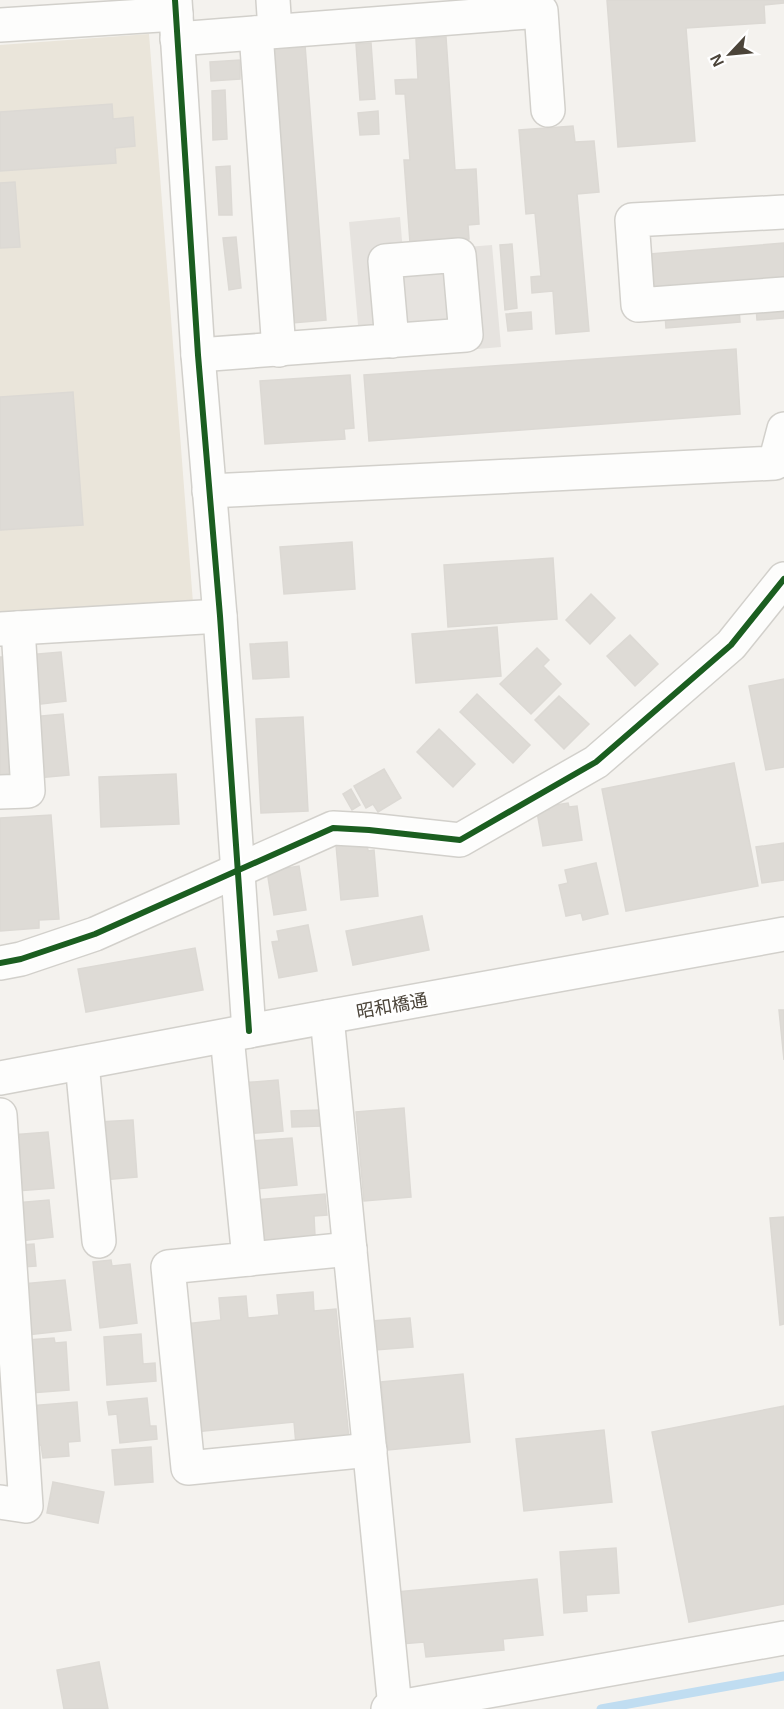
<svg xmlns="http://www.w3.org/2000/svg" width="784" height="1709" font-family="Helvetica,'Noto Sans JP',sans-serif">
<rect width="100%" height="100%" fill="#f4f2ee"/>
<polygon fill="#eae5da" points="149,34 193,603 0,614 0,45"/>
<polygon fill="#e6e3df" points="400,217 403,252 492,245 501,347 361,359 349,222"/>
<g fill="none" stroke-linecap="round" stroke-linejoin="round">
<polyline stroke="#c0ddf1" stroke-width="9" points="601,1709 784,1676"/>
</g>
<g fill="#dedbd6" stroke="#dcd9d4" stroke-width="1.5">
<polygon points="607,0 784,0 784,3 764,5 765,23 686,28 695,141 618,147"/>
<polygon points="446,37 455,170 476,169 479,224 468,225 469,239 410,243 404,160 410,160 405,94 396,94 395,80 418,79 416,39"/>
<polygon points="371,43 375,99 360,100 356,44"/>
<polygon points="305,45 326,320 292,323 270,48"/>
<polygon points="240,60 240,79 211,81 210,62"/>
<polygon points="225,90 227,139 213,140 212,91"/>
<polygon points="112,104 113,119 133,117 135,146 115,148 116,163 0,171 0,112"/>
<polygon points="378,111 379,134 360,135 358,113"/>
<polygon points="573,126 575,142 594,141 599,192 577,194 589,331 556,334 553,291 532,293 531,277 541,276 535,213 526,214 519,130"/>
<polygon points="230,166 232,215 219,215 216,167"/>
<polygon points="15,182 20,247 0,248 0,183"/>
<polygon points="236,237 241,288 229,290 223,238"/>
<polygon points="784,243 784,283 653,294 650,254"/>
<polygon points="512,244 517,308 505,310 500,245"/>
<polygon points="784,305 784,318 757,320 756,307"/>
<polygon points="739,309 740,322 666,328 665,315"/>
<polygon points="531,312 532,329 508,331 506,314"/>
<polygon points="736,349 740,414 369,441 364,375"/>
<polygon points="350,375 354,428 344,429 345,439 265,444 260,381"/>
<polygon points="73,392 83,525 0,530 0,397"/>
<polygon points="352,542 355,589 284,594 280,547"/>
<polygon points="553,558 557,619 448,627 444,565"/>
<polygon points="591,594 615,618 590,644 566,620"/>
<polygon points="497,627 501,676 416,683 412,634"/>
<polygon points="630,635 658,664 635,686 607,656"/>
<polygon points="287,642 289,677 253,679 250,644"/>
<polygon points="537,648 549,660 543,666 561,684 531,714 500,684"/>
<polygon points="61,652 66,701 33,705 27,655"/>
<polygon points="0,657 9,657 18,774 0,775"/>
<polygon points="784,679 784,767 766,770 749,686"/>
<polygon points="477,694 530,745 513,763 460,712"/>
<polygon points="559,696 589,724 564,749 535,720"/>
<polygon points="63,714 69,775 37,778 31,717"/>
<polygon points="303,717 308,811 261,813 256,719"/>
<polygon points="439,729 475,764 453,787 417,752"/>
<polygon points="734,763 758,886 626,911 602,789"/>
<polygon points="384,769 401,798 378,812 373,804 366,808 354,786"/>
<polygon points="176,774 179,824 101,827 99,777"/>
<polygon points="351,789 360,805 352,810 343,794"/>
<polygon points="568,803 569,807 577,806 582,840 543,846 537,812 549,810 548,806"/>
<polygon points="51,815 59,919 39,920 39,928 0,931 0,818"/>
<polygon points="367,842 368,851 374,850 378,896 341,900 336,845"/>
<polygon points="784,843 784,880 762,883 756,847"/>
<polygon points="596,863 608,914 583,920 581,913 566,916 559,885 568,883 565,870"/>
<polygon points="299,866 306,910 274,915 267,871"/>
<polygon points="422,916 429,950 353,965 346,931"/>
<polygon points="308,925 317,971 279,978 272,942 279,941 277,931"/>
<polygon points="195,948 203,990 86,1012 78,969"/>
<polygon points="779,1010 784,1010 784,1060"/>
<polygon points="278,1080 283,1131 246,1134 241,1083"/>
<polygon points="404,1108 411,1197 364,1201 356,1112"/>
<polygon points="320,1110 321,1126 292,1127 291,1111"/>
<polygon points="133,1120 137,1177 102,1180 98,1122"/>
<polygon points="48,1132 54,1188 17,1191 11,1135"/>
<polygon points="292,1138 297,1185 256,1189 252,1141"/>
<polygon points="325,1194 327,1215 314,1216 315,1236 257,1242 253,1200"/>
<polygon points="49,1200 53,1237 20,1241 15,1203"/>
<polygon points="784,1217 784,1324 780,1325 770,1218"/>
<polygon points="34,1244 36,1266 22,1267 21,1245"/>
<polygon points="111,1260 112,1266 130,1264 137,1323 100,1328 93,1262"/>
<polygon points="65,1280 71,1330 27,1335 22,1284"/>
<polygon points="313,1292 314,1311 336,1309 349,1439 296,1445 294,1422 195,1432 185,1324 221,1320 219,1298 246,1296 248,1318 279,1315 277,1295"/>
<polygon points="410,1318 413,1347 375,1350 372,1321"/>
<polygon points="141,1334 143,1364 155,1363 156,1381 107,1385 104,1337"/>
<polygon points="54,1338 55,1343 66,1342 69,1390 30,1393 27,1340"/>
<polygon points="463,1374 470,1442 388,1450 381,1382"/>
<polygon points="147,1398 150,1426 156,1426 157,1439 120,1443 117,1414 109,1415 107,1402"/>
<polygon points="77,1402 80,1441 68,1442 69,1456 43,1458 41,1445 33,1446 29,1406"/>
<polygon points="784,1406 784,1604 689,1622 652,1432"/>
<polygon points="604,1430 612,1502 524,1511 516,1439"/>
<polygon points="151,1447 153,1482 115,1485 112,1450"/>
<polygon points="53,1482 104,1492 98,1523 47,1513"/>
<polygon points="616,1548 619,1593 586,1595 587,1611 564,1613 560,1552"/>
<polygon points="537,1579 543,1635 503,1639 504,1650 426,1657 424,1642 401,1644 396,1592"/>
<polygon points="99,1662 108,1709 64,1709 57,1670"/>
</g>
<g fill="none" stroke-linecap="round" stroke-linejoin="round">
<g stroke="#d2d0cb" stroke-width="36">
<g id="minor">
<polyline points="175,0 198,355 220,616 249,1031"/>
<polyline points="273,0 275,31"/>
<polyline points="0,25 176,14"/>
<polyline points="256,33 279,350"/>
<polyline points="177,39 541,11 548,110"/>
<polyline points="784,212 632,220 638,305 784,294"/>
<polyline points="198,355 466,335 459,255 385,261 392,341"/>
<polyline points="209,491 775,463 784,429"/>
<polyline points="0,629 220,616"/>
<polyline points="0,792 28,791 18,628"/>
<polyline points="0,963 21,959 95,934 333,828 369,830 460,840 596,762 731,645 784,579"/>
<polyline points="327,1017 395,1708"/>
<polyline points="227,1036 249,1259 168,1267 188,1468 370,1450"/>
<polyline points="82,1063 99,1241"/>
<polyline points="0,1078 249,1031 784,934"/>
<polyline points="0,1115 26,1506 0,1502"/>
<polyline points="249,1259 350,1249"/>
<polyline points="388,1709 784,1638"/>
</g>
</g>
<use href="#minor" stroke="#fdfdfc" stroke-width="33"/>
<g stroke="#fff" stroke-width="10">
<g id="cycleway">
<polyline points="175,0 198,355 220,616 249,1031"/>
<polyline points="0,963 21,959 95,934 333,828 369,830 460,840 596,762 731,645 784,579"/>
</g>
</g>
<use href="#cycleway" stroke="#1b5e20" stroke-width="6"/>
</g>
<g text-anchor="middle" stroke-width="6" stroke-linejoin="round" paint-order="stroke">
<g font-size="18" fill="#4b4439" stroke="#fff">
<text transform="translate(392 1006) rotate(-10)" y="6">昭和橋通</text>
</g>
</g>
<g transform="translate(730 54) rotate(244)" stroke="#ffffff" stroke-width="4.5" paint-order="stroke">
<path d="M0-4.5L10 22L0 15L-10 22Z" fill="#4b4439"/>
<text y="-9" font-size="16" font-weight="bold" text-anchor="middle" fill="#4b4439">N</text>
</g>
</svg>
